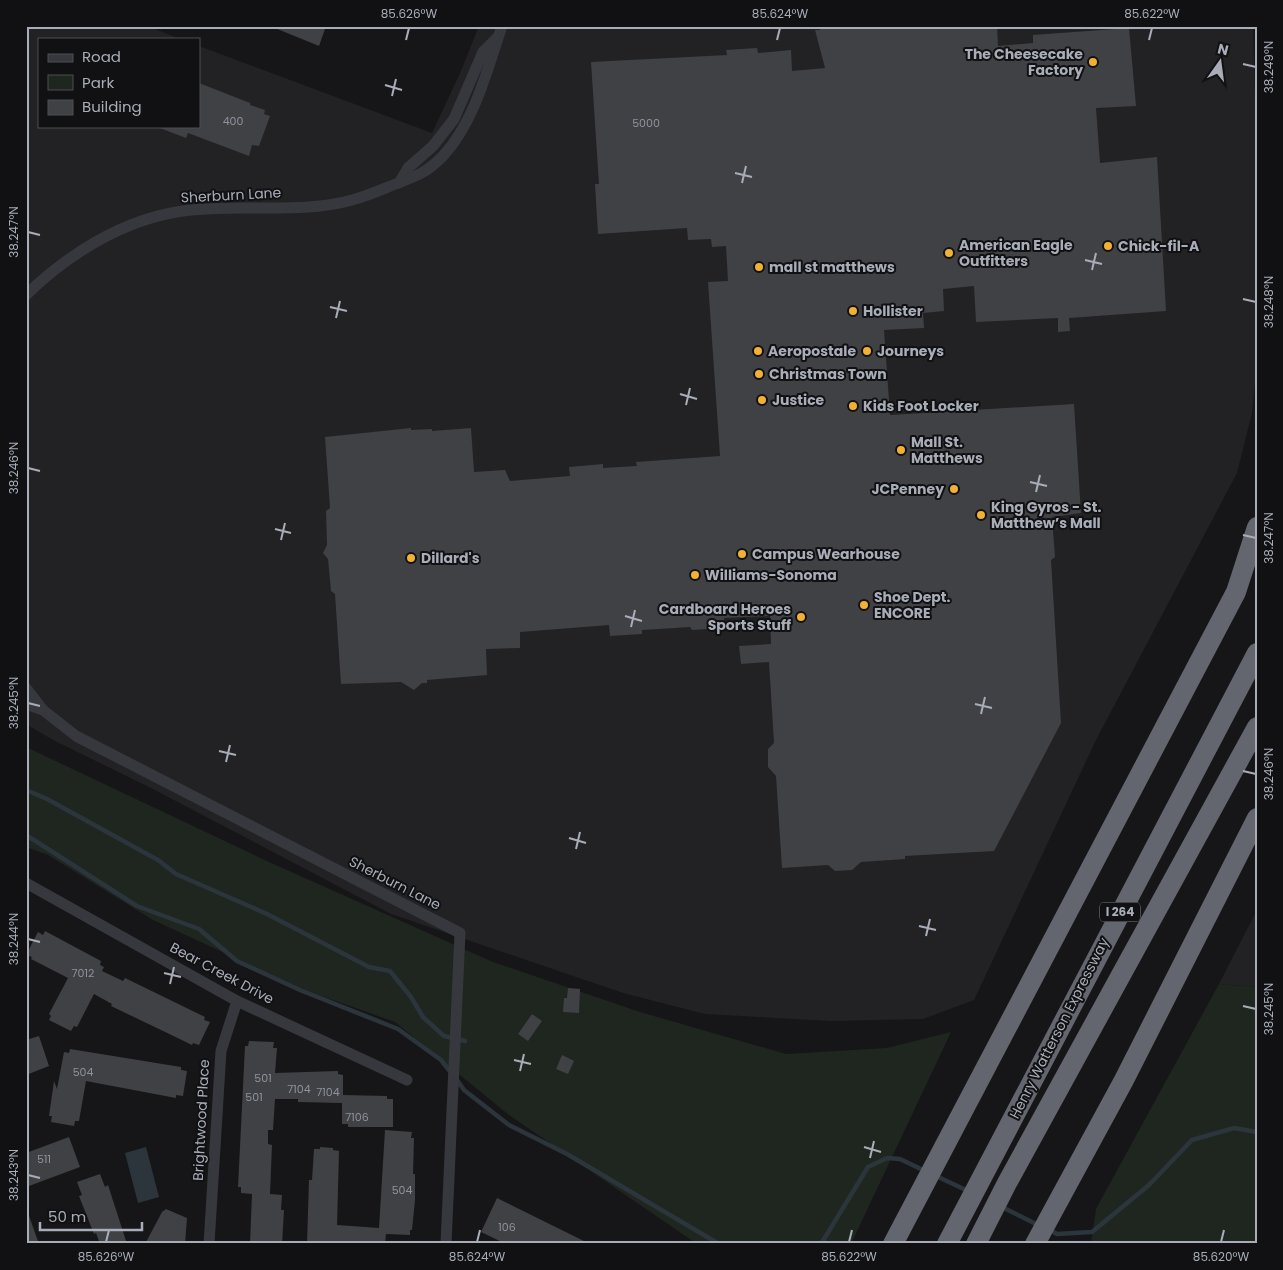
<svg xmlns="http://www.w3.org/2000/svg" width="1283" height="1270" font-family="Poppins,sans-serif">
<rect width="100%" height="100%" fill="#161618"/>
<g fill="#222225">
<polygon points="26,26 147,26 180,39 39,39 39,126 199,126 199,46 432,133 461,71 479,26 1253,26 1257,167 1257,361 1252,413 1237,473 1096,740 974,1000 923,1019 831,1021 705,1014 623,993 391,914 153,789 53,740 26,724"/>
<polygon points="1257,910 1257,987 1219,984"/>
</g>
<g fill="#1e261f">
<polygon points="26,747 269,862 493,962 640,1012 786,1054 887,1048 951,1032 851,1244 697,1244 509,1115 395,1022 305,990 153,920 48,855 26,847"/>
<polygon points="1219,984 1257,987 1257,1244 1091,1244 1096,1209"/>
</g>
<polygon fill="#2c353c" points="146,1147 159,1197 138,1203 125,1153"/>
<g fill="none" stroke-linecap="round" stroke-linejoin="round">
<g stroke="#2c353c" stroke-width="4.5">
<polyline points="26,790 47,799 158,860 176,874 267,914 369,967 390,971 411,997 423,1017 444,1036 465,1041"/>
<polyline points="26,835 137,906 199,929 237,961 300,990 398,1029 441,1060 452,1074"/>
<polyline points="457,1080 464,1090 509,1125 567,1154 719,1244"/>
<polyline points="934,1175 968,1191"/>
<polyline points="1000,1206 1040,1226"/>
<polyline points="1050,1230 1057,1234 1092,1232 1149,1185 1192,1140 1234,1128 1257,1132"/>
<polyline points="821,1244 868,1167 887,1158 900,1159 925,1171"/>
</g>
</g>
<g fill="#404145">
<polygon points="270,26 326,26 319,46"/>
<polygon points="819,26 997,26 998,46 1033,43 1033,35 1129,28 1136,106 1096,108 1100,163 1157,157 1166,311 1069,318 1070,331 1058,332 1058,318 976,322 974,286 943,289 944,311 923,313 924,328 884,330 890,415 1074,404 1081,513 1052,517 1055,557 1051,560 1061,723 994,851 905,856 905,859 861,862 852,870 835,871 828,865 782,868 776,776 768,767 768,749 774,743 769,662 741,664 739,646 771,644 770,616 724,618 724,628 692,630 690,627 642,630 642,634 610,636 609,625 520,632 520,648 486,649 487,675 427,680 427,683 422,683 414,690 401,682 341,684 335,594 331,591 328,559 323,553 327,545 326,511 330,508 325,437 411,428 411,430 432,429 432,431 471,428 474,472 505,470 510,481 570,476 569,467 603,464 603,468 637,466 636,462 720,456 708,282 728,281 726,246 712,247 711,239 688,240 687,228 598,234 595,184 599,184 591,62 727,55 726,50 757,48 758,53 791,50 792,71 825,68 815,30 820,30"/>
<polygon points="199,83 250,103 250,105 265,110 264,114 270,116 259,146 252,145 249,156 188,133 186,138 157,127 199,126"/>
<polygon points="45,931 101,961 100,965 104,967 102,971 123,981 125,978 205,1017 204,1020 210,1022 199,1045 193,1043 192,1045 161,1030 111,1006 112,1004 94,994 77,1027 74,1026 71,1031 49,1020 51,1016 49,1014 68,978 31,959 32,957 26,955 38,932 43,935"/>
<polygon points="568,988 580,989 579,1013 563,1012 564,998 567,998"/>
<polygon points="532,1014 542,1021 528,1041 518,1034"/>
<polygon points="39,1036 49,1066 26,1075 26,1040"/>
<polygon points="249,1041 274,1042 273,1048 277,1048 275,1073 338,1071 338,1074 343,1075 343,1095 387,1096 387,1099 393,1099 393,1127 348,1127 348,1124 342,1124 342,1103 298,1102 298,1099 275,1099 273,1130 268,1130 268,1144 272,1145 270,1194 282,1195 281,1210 284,1210 282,1244 250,1244 252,1194 241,1193 241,1187 238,1187 245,1046 248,1046"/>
<polygon points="70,1049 181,1067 181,1070 187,1071 183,1096 176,1095 176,1098 86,1081 79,1121 75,1121 74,1126 51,1122 52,1116 49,1116 54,1081 57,1089 64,1052 69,1053"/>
<polygon points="562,1055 574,1061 568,1074 556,1069"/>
<polygon points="385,1130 412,1132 411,1138 414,1138 413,1174 415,1174 415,1200 412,1230 410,1230 410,1235 386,1234 385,1244 307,1244 309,1180 312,1180 314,1149 320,1149 320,1147 333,1148 333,1150 339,1151 337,1225 379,1228"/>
<polygon points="69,1137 80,1167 29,1186 26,1178 26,1153"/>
<polygon points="100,1174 105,1187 108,1185 127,1244 100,1244 96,1233 94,1234 79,1196 82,1195 77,1182"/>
<polygon points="497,1198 590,1244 506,1244 481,1232"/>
<polygon points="166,1209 187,1218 185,1244 145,1244 162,1212"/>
<polygon points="26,1213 28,1213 39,1244 26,1244"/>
</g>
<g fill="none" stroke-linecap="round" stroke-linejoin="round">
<g stroke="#37383d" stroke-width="11">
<polyline points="399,183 408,168 433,146 454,119 483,52 497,38"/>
<path d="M26,295C68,254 124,219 183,211C238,203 299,215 352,200C368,196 383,189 398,183C419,175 427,172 443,156C475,121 487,70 502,26"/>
<polyline points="26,688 43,710 76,736 460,933 446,1244"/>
<polyline points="26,704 43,710"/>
<polyline points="26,883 237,1001 407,1080"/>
<polyline points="209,1244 221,1051 237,1001"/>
</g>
<g stroke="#63666e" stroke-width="20">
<polyline points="893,1244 1236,592 1257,527"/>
<polyline points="947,1244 1257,653"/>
<polyline points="976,1244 1007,1183 1257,727"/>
<polyline points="1035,1244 1124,1080 1257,818"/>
</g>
</g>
<path fill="none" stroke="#a8adb8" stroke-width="2" d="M406,40L409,28M777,40L780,28M1149,40L1152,28M1243,64L1256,67M385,85L402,90M392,96L396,79M735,173L752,177M742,183L746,166M28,232L40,235M1085,260L1102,264M1092,270L1096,253M1243,299L1256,302M330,307L347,311M336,318L340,301M680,394L697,399M686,405L690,388M28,468L40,471M1030,482L1047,486M1036,492L1040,475M275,529L291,533M1243,535L1256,538M281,540L285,523M625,616L642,621M631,627L635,610M28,703L40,706M975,704L992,708M981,714L985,697M219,751L236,755M226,762L230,745M1243,771L1256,774M569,838L586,843M576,849L580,832M919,926L936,930M926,936L930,919M28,939L40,942M164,973L181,977M170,984L174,967M1243,1006L1256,1009M514,1060L531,1064M520,1071L524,1054M864,1147L881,1152M870,1158L874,1141M28,1175L40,1178M106,1242L109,1230M477,1242L480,1230M849,1242L852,1230M1221,1242L1224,1230"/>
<g fill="#f2b134" stroke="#111113" stroke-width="2">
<circle cx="1093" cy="62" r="5"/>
<circle cx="1108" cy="246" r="5"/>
<circle cx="949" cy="253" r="5"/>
<circle cx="759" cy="267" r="5"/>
<circle cx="853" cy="311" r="5"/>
<circle cx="758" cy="351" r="5"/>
<circle cx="867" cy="351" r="5"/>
<circle cx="759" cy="374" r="5"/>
<circle cx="762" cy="400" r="5"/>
<circle cx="853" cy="406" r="5"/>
<circle cx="901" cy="450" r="5"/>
<circle cx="954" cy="489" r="5"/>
<circle cx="981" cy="515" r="5"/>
<circle cx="742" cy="554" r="5"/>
<circle cx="411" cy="558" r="5"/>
<circle cx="695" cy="575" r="5"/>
<circle cx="864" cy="605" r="5"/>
<circle cx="801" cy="617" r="5"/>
</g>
<g text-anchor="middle" stroke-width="4" stroke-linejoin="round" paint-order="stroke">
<g font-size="11" fill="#8e929b">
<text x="233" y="125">400</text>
<text x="646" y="127">5000</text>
<text x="83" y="977">7012</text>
<text x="83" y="1076">504</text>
<text x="263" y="1082">501</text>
<text x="299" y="1093">7104</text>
<text x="328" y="1096">7104</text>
<text x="254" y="1101">501</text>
<text x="357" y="1121">7106</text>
<text x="44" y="1163">511</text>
<text x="402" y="1194">504</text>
<text x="507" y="1231">106</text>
</g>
<rect fill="#111113" stroke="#7b7e86" stroke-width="1" x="1100" y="902.5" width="40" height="19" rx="4"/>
<g font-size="12" font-weight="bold" fill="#a8adb8">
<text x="1120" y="916">I 264</text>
</g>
<g font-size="14" font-weight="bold" fill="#a8adb8" stroke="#111113" text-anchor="start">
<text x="1083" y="59" text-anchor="end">The Cheesecake<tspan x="1083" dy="16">Factory</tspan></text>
<text x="959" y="250">American Eagle<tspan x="959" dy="16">Outfitters</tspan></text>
<text x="1118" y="251">Chick-fil-A</text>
<text x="769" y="272">mall st matthews</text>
<text x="863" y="316">Hollister</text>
<text x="768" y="356">Aeropostale</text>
<text x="877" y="356">Journeys</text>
<text x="769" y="379">Christmas Town</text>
<text x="772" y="405">Justice</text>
<text x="863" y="411">Kids Foot Locker</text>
<text x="911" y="447">Mall St.<tspan x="911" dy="16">Matthews</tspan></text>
<text x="944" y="494" text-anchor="end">JCPenney</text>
<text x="991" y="512">King Gyros - St.<tspan x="991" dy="16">Matthew’s Mall</tspan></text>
<text x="752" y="559">Campus Wearhouse</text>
<text x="421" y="563">Dillard's</text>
<text x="705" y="580">Williams-Sonoma</text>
<text x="874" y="602">Shoe Dept.<tspan x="874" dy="16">ENCORE</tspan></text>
<text x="791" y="614" text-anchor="end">Cardboard Heroes<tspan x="791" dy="16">Sports Stuff</tspan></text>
</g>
<g font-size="14" fill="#a8adb8" stroke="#111113">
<text transform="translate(231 195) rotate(-3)" y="5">Sherburn Lane</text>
<text transform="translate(395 883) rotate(27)" y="5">Sherburn Lane</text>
<text transform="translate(222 973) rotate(28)" y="5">Bear Creek Drive</text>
<text transform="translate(1059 1028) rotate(-63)" y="5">Henry Watterson Expressway</text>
<text transform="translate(201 1120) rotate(-87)" y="5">Brightwood Place</text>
</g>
</g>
<rect width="1283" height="1270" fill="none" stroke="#111113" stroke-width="55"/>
<rect x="38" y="38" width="162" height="90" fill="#111113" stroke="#4d4f55"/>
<rect x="48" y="54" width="25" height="8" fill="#37383d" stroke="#4d4f55"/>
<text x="82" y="62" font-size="15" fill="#a8adb8">Road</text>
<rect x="48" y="75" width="25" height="15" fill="#1e261f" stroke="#4d4f55"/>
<text x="82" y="88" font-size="15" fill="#a8adb8">Park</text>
<rect x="48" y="100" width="25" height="15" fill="#404145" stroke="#4d4f55"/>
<text x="82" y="112" font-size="15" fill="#a8adb8">Building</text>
<g transform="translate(1220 62) rotate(14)" stroke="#111113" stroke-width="4" paint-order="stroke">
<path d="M0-4L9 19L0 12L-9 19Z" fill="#a8adb8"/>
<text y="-8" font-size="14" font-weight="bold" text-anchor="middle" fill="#a8adb8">N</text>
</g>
<path d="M40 1222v8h102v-8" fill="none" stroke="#a8adb8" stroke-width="2.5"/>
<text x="48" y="1222" font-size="15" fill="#a8adb8" stroke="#111113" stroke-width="4" paint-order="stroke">50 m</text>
<rect x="28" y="28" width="1228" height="1214" fill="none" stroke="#a8adb8" stroke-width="2"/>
<g font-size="12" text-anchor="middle" fill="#a8adb8">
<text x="409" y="18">85.626°W</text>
<text x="780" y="18">85.624°W</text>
<text x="1152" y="18">85.622°W</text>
<text transform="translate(1269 67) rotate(-90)" y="4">38.249°N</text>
<text transform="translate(14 232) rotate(-90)" y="4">38.247°N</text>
<text transform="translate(1269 302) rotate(-90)" y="4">38.248°N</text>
<text transform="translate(14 468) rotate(-90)" y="4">38.246°N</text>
<text transform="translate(1269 538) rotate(-90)" y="4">38.247°N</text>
<text transform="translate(14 703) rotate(-90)" y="4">38.245°N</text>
<text transform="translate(1269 774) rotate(-90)" y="4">38.246°N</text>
<text transform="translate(14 939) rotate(-90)" y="4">38.244°N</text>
<text transform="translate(1269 1009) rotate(-90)" y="4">38.245°N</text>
<text transform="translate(14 1175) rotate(-90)" y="4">38.243°N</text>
<text x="106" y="1261">85.626°W</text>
<text x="477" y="1261">85.624°W</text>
<text x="849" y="1261">85.622°W</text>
<text x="1221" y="1261">85.620°W</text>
</g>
</svg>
